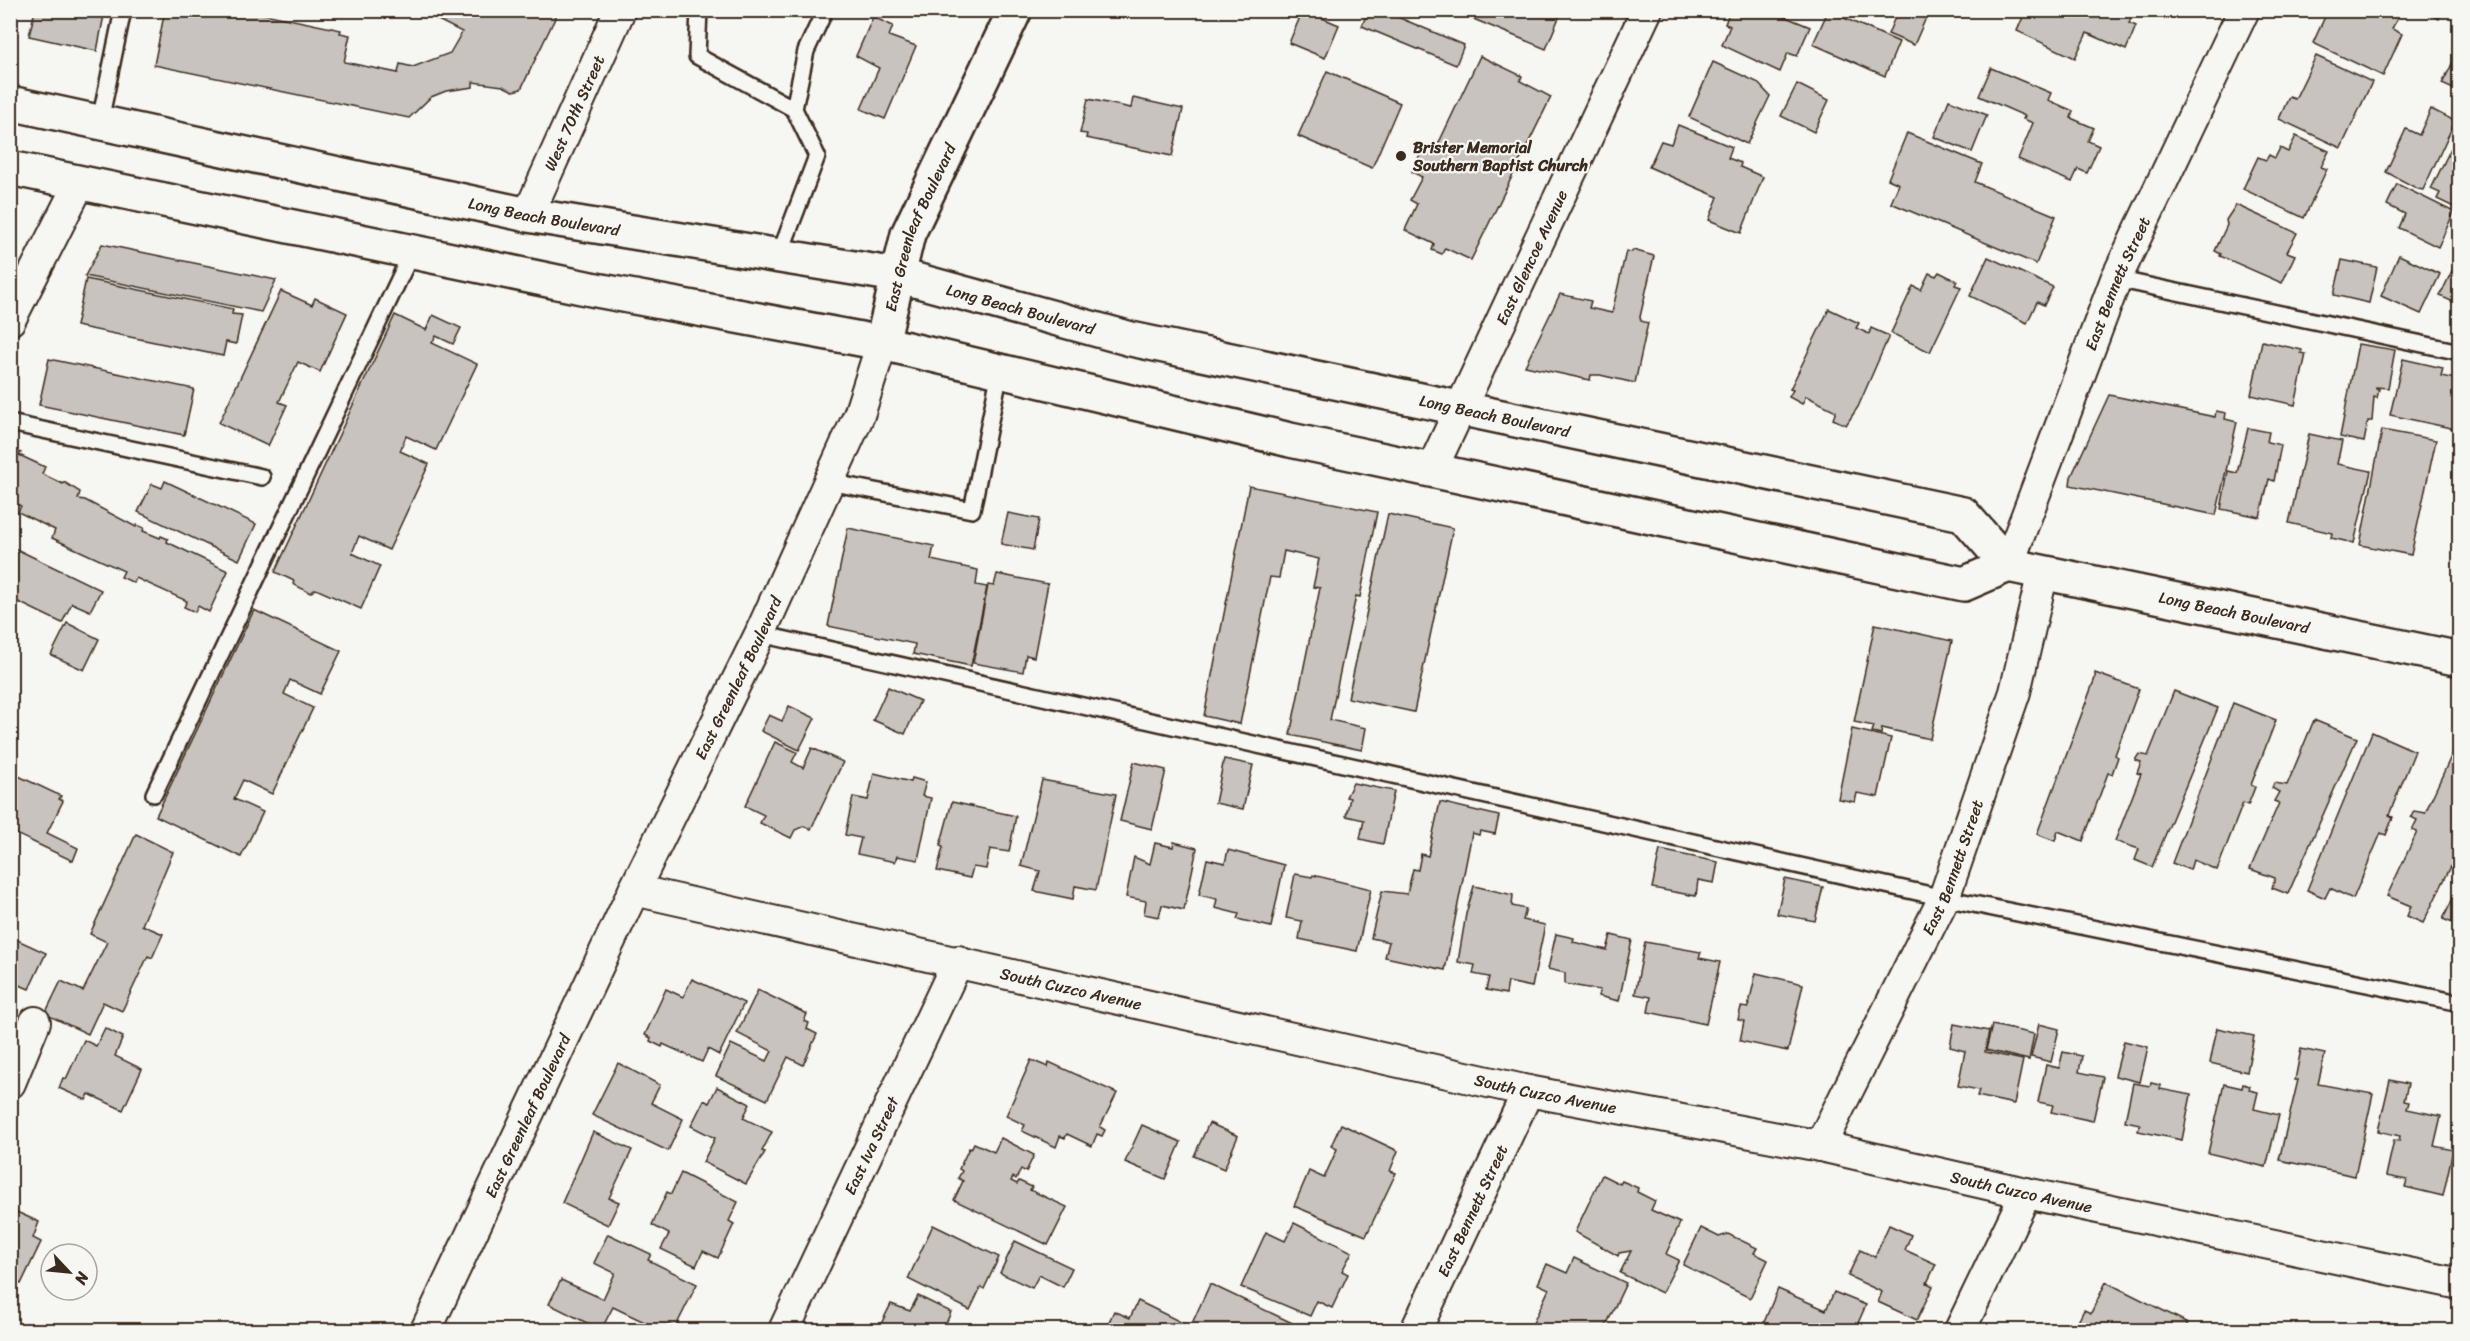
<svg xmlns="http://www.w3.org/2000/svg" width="2470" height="1341" font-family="Sriracha,sans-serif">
<rect width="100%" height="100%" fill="#f6f6f2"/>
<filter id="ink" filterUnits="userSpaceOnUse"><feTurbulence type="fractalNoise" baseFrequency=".0167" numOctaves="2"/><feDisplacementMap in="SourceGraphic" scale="12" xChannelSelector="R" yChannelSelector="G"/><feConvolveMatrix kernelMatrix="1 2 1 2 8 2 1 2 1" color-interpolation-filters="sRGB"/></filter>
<g filter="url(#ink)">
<g fill="#c8c3be" stroke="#3b2a1e" stroke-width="1.5">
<polygon points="35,10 105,10 97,51 29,36"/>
<polygon points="165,10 246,10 341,30 340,33 350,35 344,62 398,73 400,64 413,67 450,53 462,32 418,10 559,10 521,89 513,91 503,86 473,82 473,87 446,91 431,97 409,118 154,65"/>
<polygon points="1303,10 1339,25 1325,58 1289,43"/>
<polygon points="1368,10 1381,10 1464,45 1456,65 1362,26"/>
<polygon points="1460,10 1562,10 1546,49 1459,13"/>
<polygon points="1730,10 1783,10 1781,15 1810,27 1797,56 1788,53 1780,72 1722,45 1730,26 1725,24"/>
<polygon points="1898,10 1929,11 1914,45 1888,34"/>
<polygon points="2026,10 2134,10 2129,23 2136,26 2126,50 2087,33 2075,58 2017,31"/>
<polygon points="2328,10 2345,13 2347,10 2361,13 2362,10 2400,12 2392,29 2402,34 2383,76 2313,43"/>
<polygon points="2423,10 2443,10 2439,19"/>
<polygon points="2444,10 2460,10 2460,18"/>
<polygon points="1828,11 1899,42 1885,76 1813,44"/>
<polygon points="873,17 893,26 889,36 916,46 885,119 861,109 879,68 856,56"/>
<polygon points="2458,52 2460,53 2460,92 2442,84"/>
<polygon points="1480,56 1522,76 1520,81 1551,97 1471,260 1445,248 1442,254 1432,250 1434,244 1405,230 1417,204 1410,200 1422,177 1412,172 1423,148 1434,153"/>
<polygon points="2316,56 2372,82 2341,148 2279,119 2289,97 2295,99"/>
<polygon points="1713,62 1757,82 1770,96 1747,144 1689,117"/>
<polygon points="1991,68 2051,93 2048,100 2073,111 2071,118 2094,128 2088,141 2099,146 2087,173 2078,169 2072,182 2018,159 2033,123 2023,119 2025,116 1979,96"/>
<polygon points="1327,71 1400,103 1372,168 1298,136"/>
<polygon points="1797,84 1829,100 1814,132 1781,116"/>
<polygon points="1133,98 1183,109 1172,156 1086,138 1087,134 1080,133 1088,99 1131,108"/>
<polygon points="1949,100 1987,115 1972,152 1934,137"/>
<polygon points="2431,109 2455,121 2423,190 2418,189 2386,172 2406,129 2419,135"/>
<polygon points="1678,125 1732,147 1728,158 1741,163 1740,167 1763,177 1741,233 1709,220 1718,197 1649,167 1661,141 1671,144"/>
<polygon points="1907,133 1982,164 1975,182 2056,216 2036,264 1891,203 1899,184 1888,179"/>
<polygon points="2296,136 2329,151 2321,167 2327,169 2304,218 2243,189 2258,157 2266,160 2269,155 2275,158 2280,148 2288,152"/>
<polygon points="2456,138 2460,139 2460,210 2437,199 2440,193 2431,189"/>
<polygon points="2397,184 2454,212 2438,247 2399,228 2405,214 2387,205"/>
<polygon points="2236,205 2297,233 2287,252 2295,255 2282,283 2220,256 2221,254 2215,251 2227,225 2226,220"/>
<polygon points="102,244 276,280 261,312 85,276"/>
<polygon points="1633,250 1654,256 1640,317 1641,321 1648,323 1635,383 1600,375 1591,375 1590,380 1525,366 1560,294 1591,301 1589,308 1612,313 1626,251 1632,252"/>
<polygon points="2460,254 2460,305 2440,296"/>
<polygon points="2399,255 2440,274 2421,314 2381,296"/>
<polygon points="1988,257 2053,287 2044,305 2037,302 2027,323 1970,296"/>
<polygon points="2342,260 2377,267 2369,303 2334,295"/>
<polygon points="1939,272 1957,281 1955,285 1961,287 1930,352 1891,333 1913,286 1921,290 1929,273 1936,276"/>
<polygon points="86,279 233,309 232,314 242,315 236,344 226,342 223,356 76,326"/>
<polygon points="281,291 312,305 315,298 347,313 320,372 298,362 279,402 287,405 268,446 219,423"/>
<polygon points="1829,309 1859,323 1856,328 1869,334 1871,328 1889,336 1858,407 1846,425 1833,419 1836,411 1806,396 1802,404 1789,397 1793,390 1790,389"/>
<polygon points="395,315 426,330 433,315 461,328 453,344 436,336 432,343 477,364 436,450 406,436 400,451 429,464 389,550 359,536 352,553 380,566 361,609 316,589 310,593 293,584 294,581 275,572"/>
<polygon points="2262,341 2302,350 2301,353 2306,354 2295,405 2251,395"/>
<polygon points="2358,344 2395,350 2388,388 2376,387 2376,389 2379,389 2377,398 2374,397 2372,421 2368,421 2364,442 2340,437"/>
<polygon points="49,359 194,389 184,435 39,405"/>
<polygon points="2403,359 2443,368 2441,376 2460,380 2460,430 2390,415"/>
<polygon points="2109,395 2215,417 2216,411 2226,413 2225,419 2237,422 2216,515 2070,485 2071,477"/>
<polygon points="2248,428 2269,432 2267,442 2281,445 2274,481 2269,479 2260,517 2221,509 2228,471 2237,473"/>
<polygon points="2382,430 2436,440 2411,555 2360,545"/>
<polygon points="2309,434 2342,441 2337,464 2371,471 2354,543 2331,538 2332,533 2289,523"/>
<polygon points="14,450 21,453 19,455 45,467 42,474 63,484 64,482 80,492 78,499 85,500 136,527 137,525 144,528 143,531 160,538 161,536 168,539 167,542 228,571 209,612 198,606 195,612 184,607 187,601 136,578 134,583 121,577 124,571 52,538 55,530 18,512 21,506 10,501 10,451"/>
<polygon points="165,481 256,524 239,560 138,512 152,484 162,488"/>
<polygon points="1249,486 1377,512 1360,597 1356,596 1330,720 1366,728 1362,750 1290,735 1320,588 1313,587 1319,559 1284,551 1279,578 1270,577 1240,724 1204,716"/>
<polygon points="1008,513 1039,519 1033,550 1001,544"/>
<polygon points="1388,514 1453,528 1414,712 1348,698"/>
<polygon points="848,528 934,546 931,560 978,570 976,585 987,587 971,666 913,654 915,644 828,626"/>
<polygon points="10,546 101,590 90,611 72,603 62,623 10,598"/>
<polygon points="997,574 1048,584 1034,657 1026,655 1023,672 973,663 988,585 994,586"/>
<polygon points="254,610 341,651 320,694 290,680 284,694 313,708 272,794 243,780 234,799 263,812 241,857 156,816"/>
<polygon points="67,623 99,639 84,670 51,655"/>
<polygon points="1875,624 1952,641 1930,739 1882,728 1881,734 1872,732 1874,726 1854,722"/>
<polygon points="2095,673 2139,689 2115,755 2118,757 2112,774 2108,773 2083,841 2058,831 2055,841 2037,834 2095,678"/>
<polygon points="888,687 920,701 905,734 873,720"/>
<polygon points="2174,691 2218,708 2152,867 2135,860 2139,849 2115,841 2141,774 2137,773 2141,762 2135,760 2139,754 2148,756"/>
<polygon points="2233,703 2276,720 2251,785 2255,787 2248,805 2243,803 2217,870 2193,860 2190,870 2172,863"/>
<polygon points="789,706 815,718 799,750 761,731 769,715 782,721"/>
<polygon points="2314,720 2357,738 2288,894 2272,888 2275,878 2250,869 2279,803 2274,801 2279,792 2272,788 2274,783 2287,785"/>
<polygon points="1852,729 1891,738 1878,797 1857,793 1855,802 1838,799"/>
<polygon points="2372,732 2415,751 2389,815 2393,817 2386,835 2381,833 2353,899 2330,888 2325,898 2307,890"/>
<polygon points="775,742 797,752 792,762 803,768 812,748 843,762 811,829 804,826 795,830 791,838 760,823 764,815 745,806"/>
<polygon points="2454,750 2460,752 2460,848 2423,923 2407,916 2411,906 2387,896 2417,832 2412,830 2417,820 2411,817 2414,811 2425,813"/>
<polygon points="1224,759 1253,765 1243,809 1215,803"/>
<polygon points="1134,762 1166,770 1152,829 1120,821"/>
<polygon points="10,772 61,796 59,799 63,801 47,833 78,848 73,861 10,831"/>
<polygon points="874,773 911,782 912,778 926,782 922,796 931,798 918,860 897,856 895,862 857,854 861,838 845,835 853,797 868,800"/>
<polygon points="1042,780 1116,794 1096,890 1075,886 1073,899 1034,891 1040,871 1021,866"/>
<polygon points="1353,783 1394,791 1383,844 1360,839 1364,820 1346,816 1350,798 1346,797"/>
<polygon points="952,802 1016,816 1009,852 990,849 986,869 973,867 970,878 937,871 943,847 940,846"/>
<polygon points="1440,802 1499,816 1495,834 1480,831 1479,835 1472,833 1445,970 1385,957 1389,942 1371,938 1382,891 1407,894 1413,869 1418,870 1421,854 1428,856"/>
<polygon points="136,834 173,852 142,925 163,934 152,958 148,956 122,1011 103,1002 88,1034 45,1014 61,981 83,991 107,942 90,934"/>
<polygon points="1174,842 1197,848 1184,910 1162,905 1159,917 1144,914 1146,901 1126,897 1134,857 1150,864 1155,843 1173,847"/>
<polygon points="1228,850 1284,865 1271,927 1237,919 1239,914 1215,908 1217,899 1199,895 1207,859 1225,863"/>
<polygon points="1660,850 1718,862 1714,883 1698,880 1696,896 1652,888"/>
<polygon points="1295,874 1312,877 1313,875 1371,889 1357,951 1299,939 1302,921 1286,918"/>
<polygon points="1785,879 1823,887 1815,921 1777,914"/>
<polygon points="2460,884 2460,926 2443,919"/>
<polygon points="1474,886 1513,895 1512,906 1526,909 1523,920 1545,925 1532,987 1508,982 1506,994 1486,990 1489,977 1473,974 1475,965 1458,962 1466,914"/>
<polygon points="1556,934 1574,938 1573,942 1607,950 1611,935 1632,940 1619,1001 1598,996 1600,990 1565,984 1565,973 1548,969"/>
<polygon points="11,937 46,953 29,989 10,981"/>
<polygon points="1645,942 1701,952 1699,958 1720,962 1706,1024 1648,1012 1651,997 1635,994"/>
<polygon points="1756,973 1803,984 1788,1051 1740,1041 1744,1021 1738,1020 1741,1007 1748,1008"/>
<polygon points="692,979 744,1003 719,1055 708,1049 702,1062 663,1044 662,1047 650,1041 651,1038 645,1035 666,989 683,997"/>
<polygon points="758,990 807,1014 804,1021 809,1023 807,1029 817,1034 803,1065 788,1057 767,1100 716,1076 731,1044 767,1061 772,1051 737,1033"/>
<polygon points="1954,1024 1989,1031 1985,1052 2023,1060 2014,1104 1977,1096 1979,1090 1958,1086 1965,1051 1950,1047"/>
<polygon points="2039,1024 2059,1029 2051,1062 2031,1057"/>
<polygon points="1992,1025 2034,1034 2029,1060 1986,1050"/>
<polygon points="105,1028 123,1037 115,1056 142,1069 123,1110 89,1094 86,1100 59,1088 63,1078 66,1079 84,1040 96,1046"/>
<polygon points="2217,1028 2254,1036 2247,1072 2210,1063"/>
<polygon points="2124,1041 2148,1047 2140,1082 2115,1076"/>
<polygon points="2301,1049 2325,1054 2318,1084 2373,1094 2355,1176 2279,1160 2298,1080 2295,1080"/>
<polygon points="2063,1052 2082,1056 2079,1072 2103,1077 2093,1121 2051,1112 2053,1105 2038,1102 2046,1065 2059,1068"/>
<polygon points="1031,1060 1048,1067 1049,1062 1117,1093 1100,1127 1105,1130 1102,1136 1097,1134 1092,1146 1067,1134 1065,1138 1060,1136 1056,1147 1022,1131 1025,1125 1006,1116"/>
<polygon points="618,1063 660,1085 651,1103 683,1119 668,1151 592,1115"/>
<polygon points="2390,1080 2408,1084 2404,1101 2409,1102 2407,1109 2441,1116 2434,1146 2453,1150 2443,1196 2405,1187 2407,1180 2386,1176 2394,1140 2399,1141 2400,1136 2378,1131"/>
<polygon points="2133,1083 2150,1086 2151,1083 2160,1085 2160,1089 2191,1095 2182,1140 2138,1131 2140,1124 2125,1121"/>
<polygon points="2224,1084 2242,1088 2243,1084 2250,1086 2249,1090 2258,1092 2254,1109 2279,1115 2266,1167 2208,1153"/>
<polygon points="717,1087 750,1104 743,1118 772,1132 762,1151 765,1152 746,1184 703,1162 715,1138 691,1126 704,1100 709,1103"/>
<polygon points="1209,1123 1238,1136 1224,1169 1194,1156"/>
<polygon points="1341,1124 1398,1151 1390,1171 1396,1173 1366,1236 1294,1206 1309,1171 1324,1178 1337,1149 1331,1146"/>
<polygon points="1142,1125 1181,1142 1165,1179 1125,1162"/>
<polygon points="593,1132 632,1150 609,1198 619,1202 608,1225 562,1203"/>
<polygon points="1001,1138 1034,1155 1026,1172 1021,1169 1016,1179 1013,1177 1011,1181 1017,1184 1019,1181 1032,1187 1030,1190 1067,1207 1048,1245 954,1200 963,1181 958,1178 962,1171 959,1169 969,1148 971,1149 974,1143 994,1152"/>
<polygon points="681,1173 738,1202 729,1221 734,1224 718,1258 703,1251 696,1266 661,1249 669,1234 652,1225 667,1192 671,1194"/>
<polygon points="1602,1175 1620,1184 1622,1181 1638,1188 1637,1192 1655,1201 1651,1210 1680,1223 1666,1254 1679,1260 1662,1293 1620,1273 1631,1251 1619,1253 1618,1256 1575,1232"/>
<polygon points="10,1209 39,1222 33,1238 41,1242 21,1284 10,1279"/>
<polygon points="1294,1223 1352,1252 1342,1271 1348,1274 1332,1308 1317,1301 1310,1316 1241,1287 1266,1232 1285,1241"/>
<polygon points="933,1225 999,1257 984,1289 981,1287 970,1310 908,1279"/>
<polygon points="1889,1225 1911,1235 1905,1250 1936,1264 1927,1283 1933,1286 1917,1320 1878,1302 1882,1292 1848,1276 1860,1250 1875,1257"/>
<polygon points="1701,1228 1719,1237 1728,1234 1757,1248 1754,1253 1768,1260 1750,1298 1683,1265"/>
<polygon points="608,1234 651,1254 648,1260 697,1284 675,1328 668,1324 666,1330 661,1330 613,1307 601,1330 549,1304 561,1280 603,1299 615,1273 594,1263"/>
<polygon points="1015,1241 1072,1268 1063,1287 1039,1275 1032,1288 1000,1273"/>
<polygon points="1574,1258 1626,1283 1604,1330 1550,1330 1533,1323 1549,1289 1538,1284 1547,1264 1567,1273"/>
<polygon points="2106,1282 2188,1323 2184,1330 2074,1330 2084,1310 2091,1313"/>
<polygon points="1210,1284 1307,1330 1189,1330"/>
<polygon points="1778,1289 1826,1310 1834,1292 1866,1305 1858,1323 1877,1330 1772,1330 1762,1327"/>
<polygon points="918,1296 951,1312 943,1330 878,1330 891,1304 910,1311"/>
<polygon points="1138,1301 1189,1326 1187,1330 1121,1330 1108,1324 1114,1311 1130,1318"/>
<polygon points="2356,1324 2370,1330 2353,1330"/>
</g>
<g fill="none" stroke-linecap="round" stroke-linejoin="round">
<g stroke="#3b2a1e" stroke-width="20">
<g id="lane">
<polyline points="699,10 697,56 794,109"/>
<polyline points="100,121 123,10"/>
<polyline points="779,256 817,156 794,109 806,51 825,10"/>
<polyline points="2116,279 2460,352"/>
<polyline points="10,423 262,477"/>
<polyline points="829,482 972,510 1000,371"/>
<polyline points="760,634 1944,898 2460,1003"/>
<polyline points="154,794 412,252"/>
</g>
</g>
<g stroke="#3b2a1e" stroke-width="34">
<g id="street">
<path id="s1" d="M528,215L620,10"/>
<polyline points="10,320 80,182"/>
<path id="s2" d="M1431,471L1647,10"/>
<path id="s3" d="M2008,565L2116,279L2244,10"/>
<path id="s4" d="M634,890L1528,1091L1820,1146L2026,1193L2460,1284"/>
<polyline points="10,1083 35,1022"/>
<path id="s5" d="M1820,1146L1944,898L2015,692L2043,572"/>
<path id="s6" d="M426,1330L634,890L760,634L859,415L882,343"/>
<path id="s7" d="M784,1330L958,961"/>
<path id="s8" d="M1416,1330L1528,1091"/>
<polyline points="1960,1330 2026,1193"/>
</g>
</g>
<g stroke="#3b2a1e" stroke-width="38">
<g id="secondary">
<path id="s9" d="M882,343L908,234L1015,10"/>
</g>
</g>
<g stroke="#3b2a1e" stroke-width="38">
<g id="primary">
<path id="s10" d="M10,103L528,215L897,275L1131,339L1963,514L2008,565"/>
<path id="s11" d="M10,168L591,289L882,343L1290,440L1964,584L2008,565L2460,659"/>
</g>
</g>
<use href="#lane" stroke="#f6f6f2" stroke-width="15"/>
<use href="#street" stroke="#f6f6f2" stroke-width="30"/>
<use href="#secondary" stroke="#f6f6f2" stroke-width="33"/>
<use href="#primary" stroke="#f6f6f2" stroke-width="33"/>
</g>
</g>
<circle fill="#3b2a1e" stroke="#f6f6f2" stroke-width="2" cx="1401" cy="156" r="6"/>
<g text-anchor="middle" stroke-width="4.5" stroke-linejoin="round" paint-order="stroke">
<g font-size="16" fill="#3b2a1e" stroke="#f6f6f2">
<text dy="6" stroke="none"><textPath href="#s1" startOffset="112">West 70th Street</textPath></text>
<text dy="6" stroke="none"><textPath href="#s10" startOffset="546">Long Beach Boulevard</textPath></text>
<text dy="6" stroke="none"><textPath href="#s9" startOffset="122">East Greenleaf Boulevard</textPath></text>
<text dy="6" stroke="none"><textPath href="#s2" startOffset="236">East Glencoe Avenue</textPath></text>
<text dy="6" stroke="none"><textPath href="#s3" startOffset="302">East Bennett Street</textPath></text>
<text dy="6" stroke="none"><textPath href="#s10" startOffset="1032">Long Beach Boulevard</textPath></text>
<text dy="6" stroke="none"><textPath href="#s10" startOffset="1518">Long Beach Boulevard</textPath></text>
<text dy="6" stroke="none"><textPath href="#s11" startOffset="2277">Long Beach Boulevard</textPath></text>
<text dy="6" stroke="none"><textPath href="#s6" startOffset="723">East Greenleaf Boulevard</textPath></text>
<text dy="6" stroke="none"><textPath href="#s5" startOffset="309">East Bennett Street</textPath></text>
<text dy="6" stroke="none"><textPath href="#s4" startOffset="448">South Cuzco Avenue</textPath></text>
<text dy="6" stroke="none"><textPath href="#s4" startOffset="934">South Cuzco Avenue</textPath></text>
<text dy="6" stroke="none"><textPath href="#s6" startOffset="237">East Greenleaf Boulevard</textPath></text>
<text dy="6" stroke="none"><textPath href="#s7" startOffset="204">East Iva Street</textPath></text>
<text dy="6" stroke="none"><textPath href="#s4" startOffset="1420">South Cuzco Avenue</textPath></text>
<text dy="6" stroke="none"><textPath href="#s8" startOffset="132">East Bennett Street</textPath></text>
</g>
<g font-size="16" font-weight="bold" fill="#3b2a1e" stroke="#f6f6f2" text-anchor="start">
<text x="1413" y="153">Brister Memorial<tspan x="1413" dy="18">Southern Baptist Church</tspan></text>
</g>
</g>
<rect width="2470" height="1341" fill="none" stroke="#f6f6f2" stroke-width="36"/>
<rect x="18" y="18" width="2434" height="1305" fill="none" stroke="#3b2a1e" stroke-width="2" filter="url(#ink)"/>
<g transform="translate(69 1272) rotate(116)"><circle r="28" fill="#f6f6f2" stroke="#aba49d" stroke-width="1.5"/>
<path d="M0-4.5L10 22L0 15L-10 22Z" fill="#3b2a1e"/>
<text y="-9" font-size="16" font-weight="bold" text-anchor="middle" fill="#3b2a1e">N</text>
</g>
</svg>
